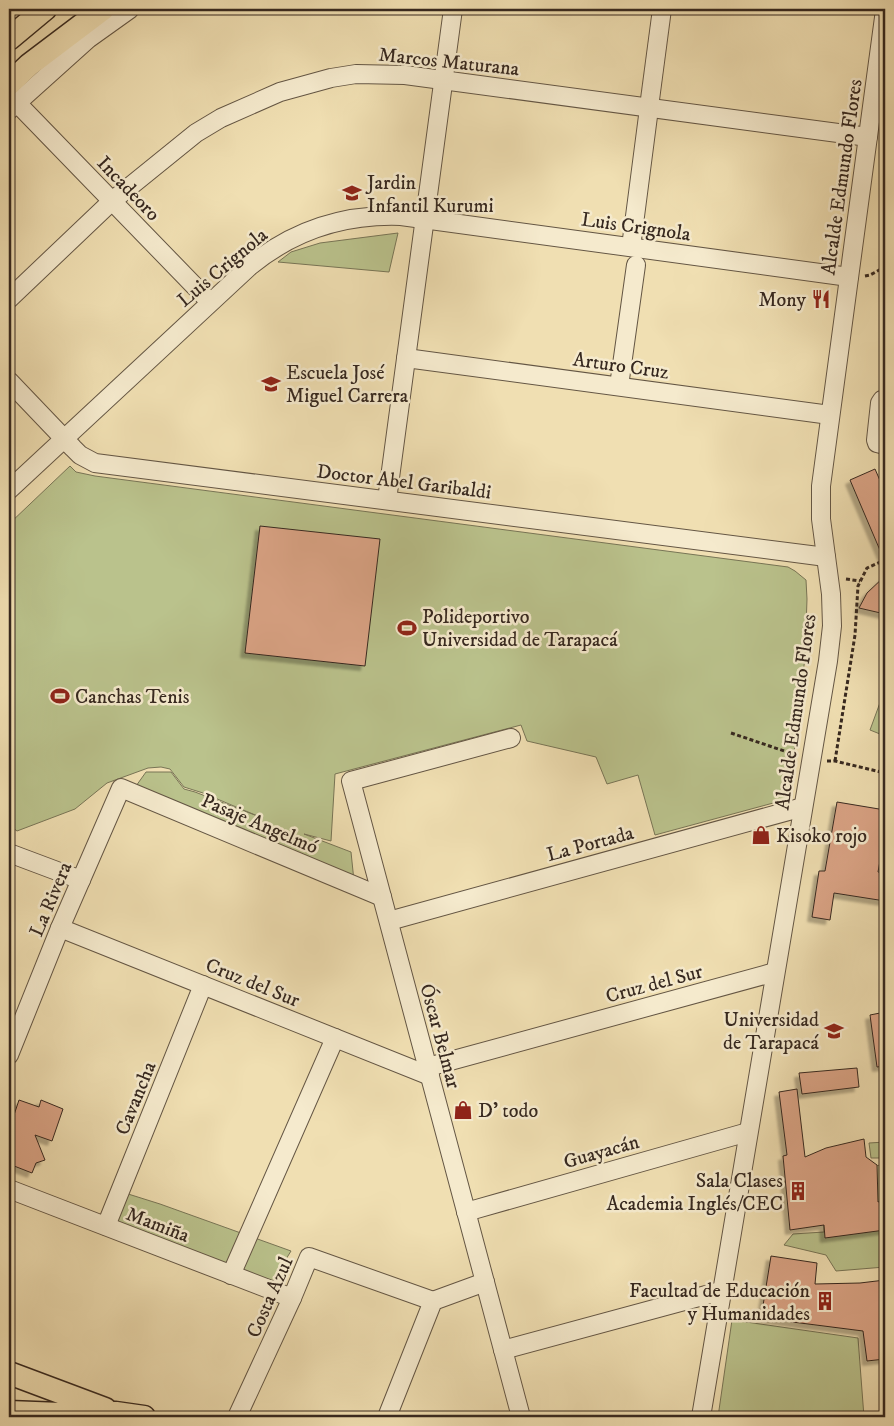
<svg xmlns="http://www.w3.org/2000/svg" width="894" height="1426" font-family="'IM FELL DW Pica',serif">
<defs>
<filter id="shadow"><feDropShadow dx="-4.5" dy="4.5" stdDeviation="1" flood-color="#0004"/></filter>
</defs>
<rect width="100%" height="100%" fill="#f0dfb2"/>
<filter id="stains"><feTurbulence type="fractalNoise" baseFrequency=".004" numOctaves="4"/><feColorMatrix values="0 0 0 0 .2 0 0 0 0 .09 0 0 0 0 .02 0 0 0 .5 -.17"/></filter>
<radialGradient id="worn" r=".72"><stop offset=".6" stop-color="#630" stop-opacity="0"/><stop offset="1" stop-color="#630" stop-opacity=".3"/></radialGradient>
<g fill="#bac28c" stroke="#787556">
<polygon points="398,233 389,272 278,262 291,252 320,243"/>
<polygon points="70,466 76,472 95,476 788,567 795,571 806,580 807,599 805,657 789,796 777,802 655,835 638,775 607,784 596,757 527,741 521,725 335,774 331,841 304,834 351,852 354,881 136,786 146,772 171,772 184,789 195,792 260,817 203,793 184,787 170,769 161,767 148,768 107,783 75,809 17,831 9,825 9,524"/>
<polygon points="885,689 885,736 870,730"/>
<polygon points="885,1142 885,1158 871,1158 869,1143"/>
<polygon points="885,1165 885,1267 836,1271 826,1255 784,1245 793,1234 824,1232 823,1210 866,1166"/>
<polygon points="125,1193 160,1204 291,1251 272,1282 105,1218"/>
<polygon points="732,1320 858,1338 864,1417 718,1417"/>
</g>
<g fill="#dba486" stroke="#36281f" filter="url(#shadow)">
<polygon points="875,469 885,492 885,562 850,480"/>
<polygon points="260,526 380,539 365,666 245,653"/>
<polygon points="885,576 885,614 859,608 867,593"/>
<polygon points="837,802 885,810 885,833 878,872 885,873 885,901 834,893 830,920 812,917 819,871 825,871"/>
<polygon points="885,1012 885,1066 877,1067 870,1015"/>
<polygon points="857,1068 859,1087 802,1094 799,1073"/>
<polygon points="797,1089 805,1157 826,1148 864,1139 866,1157 877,1165 878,1202 881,1201 885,1230 825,1238 824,1225 790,1230 783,1156 787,1155 779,1092"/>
<polygon points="19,1100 39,1107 41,1100 63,1109 52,1141 35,1135 45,1160 36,1163 32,1173 9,1164 9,1130"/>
<polygon points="771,1256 817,1263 815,1284 860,1283 885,1280 885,1359 867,1361 863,1331 761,1318"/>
</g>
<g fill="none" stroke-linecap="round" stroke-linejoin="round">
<g stroke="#645644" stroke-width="20">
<g id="minor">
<polyline points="17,103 210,302"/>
<polyline points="649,107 662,9"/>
<polyline points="9,110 88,39 130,9"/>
<polyline points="631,247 648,116"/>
<polyline points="9,299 112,201 196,133 221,118 280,92 331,78 356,74 405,75 868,137"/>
<polyline points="406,358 830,415"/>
<polyline points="9,381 73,448 80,455 95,463 826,557"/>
<polyline points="619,386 636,265"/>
<polyline points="885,400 882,400 880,403 876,440 877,443 881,444 885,442"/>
<path d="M9,490L250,266C294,230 344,214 401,216L849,277"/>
<polyline points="387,500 453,9"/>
<polyline points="511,738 351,781 521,1417"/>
<polyline points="9,853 81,880"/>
<polyline points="389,921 803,807"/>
<polyline points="60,928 430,1076"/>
<polyline points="9,1055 60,928 121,788 382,897"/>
<polyline points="428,1067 775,972"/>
<polyline points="9,1189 292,1298"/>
<polyline points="466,1212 748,1132"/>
<polyline points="106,1226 203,985"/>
<polyline points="231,1275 335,1038"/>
<polyline points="503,1350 721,1291"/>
<polyline points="237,1417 292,1298 309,1257 433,1301"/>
<polyline points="387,1417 433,1301 485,1282"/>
<polyline points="701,1417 828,661 832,626 831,594 821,519 821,486 885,10"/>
</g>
</g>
<g stroke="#36281f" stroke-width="25">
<g id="major">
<polyline points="9,39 45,9"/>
<polyline points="9,84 29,65 103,9"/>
<polyline points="9,1373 105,1409"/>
<polyline points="9,1412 61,1414 116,1413 144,1417"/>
</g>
</g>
<g stroke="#36281f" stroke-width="3" stroke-dasharray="4 2.5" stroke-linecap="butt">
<polyline points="865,276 870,275 885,267"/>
<polyline points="846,579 860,581"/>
<polyline points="731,733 796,755"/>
<polyline points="827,761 835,761 885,773"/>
<polyline points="835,761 855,635 858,586 867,568 885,560"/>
</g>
<use href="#minor" stroke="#f5eacd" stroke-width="18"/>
<use href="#major" stroke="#f0dfb2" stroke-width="22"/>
</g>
<defs>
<g id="school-bare" transform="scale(1.5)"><path d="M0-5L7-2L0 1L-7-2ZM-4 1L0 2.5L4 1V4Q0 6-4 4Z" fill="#8f2418" stroke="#f5eacd" stroke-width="2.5" paint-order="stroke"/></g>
<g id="restaurant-bare" transform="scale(1.5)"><path d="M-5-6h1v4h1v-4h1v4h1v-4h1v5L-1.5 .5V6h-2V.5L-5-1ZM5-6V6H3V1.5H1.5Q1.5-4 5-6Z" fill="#8f2418" stroke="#f5eacd" stroke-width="2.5" paint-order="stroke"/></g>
<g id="stadium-bare" transform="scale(1.5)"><path d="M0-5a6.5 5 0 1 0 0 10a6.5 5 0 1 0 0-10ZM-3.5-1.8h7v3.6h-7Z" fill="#8f2418" stroke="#f5eacd" stroke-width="2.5" paint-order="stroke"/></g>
<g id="shop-bare" transform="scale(1.5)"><path d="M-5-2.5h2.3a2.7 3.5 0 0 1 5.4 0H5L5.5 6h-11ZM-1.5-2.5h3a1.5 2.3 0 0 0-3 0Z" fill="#8f2418" stroke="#f5eacd" stroke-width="2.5" paint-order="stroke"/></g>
<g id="university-bare" transform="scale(1.5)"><path d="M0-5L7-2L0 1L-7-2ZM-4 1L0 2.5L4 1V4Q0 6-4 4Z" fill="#8f2418" stroke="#f5eacd" stroke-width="2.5" paint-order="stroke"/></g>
<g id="building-bare" transform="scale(1.5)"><path d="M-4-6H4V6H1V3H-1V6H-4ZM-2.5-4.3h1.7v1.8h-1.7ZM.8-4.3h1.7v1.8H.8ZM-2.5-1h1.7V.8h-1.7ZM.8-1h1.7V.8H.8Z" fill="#8f2418" stroke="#f5eacd" stroke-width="2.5" paint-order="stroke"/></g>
</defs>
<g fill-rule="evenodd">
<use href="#school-bare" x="352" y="193"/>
<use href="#restaurant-bare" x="821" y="299"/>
<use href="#school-bare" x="271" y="384"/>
<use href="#stadium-bare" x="407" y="628"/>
<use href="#stadium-bare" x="60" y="696"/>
<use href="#shop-bare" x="761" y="835"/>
<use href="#university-bare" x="834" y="1031"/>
<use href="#shop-bare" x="463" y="1110"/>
<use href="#building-bare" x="798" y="1191"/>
<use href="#building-bare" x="825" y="1301"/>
</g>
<g text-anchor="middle" stroke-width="5" stroke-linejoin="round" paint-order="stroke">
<g font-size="20" fill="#36281f" stroke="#f5eacd">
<text transform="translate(449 61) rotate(6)" y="7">Marcos Maturana</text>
<text transform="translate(841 177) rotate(-82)" y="7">Alcalde Edmundo Flores</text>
<text transform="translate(129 188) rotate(46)" y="7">Incadeoro</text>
<text transform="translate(636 226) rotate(8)" y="7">Luis Crignola</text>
<text transform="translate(222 267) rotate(-40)" y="7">Luis Crignola</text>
<text transform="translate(621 365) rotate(8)" y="7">Arturo Cruz</text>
<text transform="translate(404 481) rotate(7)" y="7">Doctor Abel Garibaldi</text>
<text transform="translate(795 712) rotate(-82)" y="7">Alcalde Edmundo Flores</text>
<text transform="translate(260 823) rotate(23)" y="7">Pasaje Angelmó</text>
<text transform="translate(590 843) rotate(-15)" y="7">La Portada</text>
<text transform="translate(50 899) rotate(-67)" y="7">La Rivera</text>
<text transform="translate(253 982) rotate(22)" y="7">Cruz del Sur</text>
<text transform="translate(654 983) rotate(-15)" y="7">Cruz del Sur</text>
<text transform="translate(441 1036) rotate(75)" y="7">Óscar Belmar</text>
<text transform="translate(135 1098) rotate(-68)" y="7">Cavancha</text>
<text transform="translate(601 1151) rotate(-16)" y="7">Guayacán</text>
<text transform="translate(158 1224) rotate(21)" y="7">Mamiña</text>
<text transform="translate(269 1297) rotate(-66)" y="7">Costa Azul</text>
</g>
<g font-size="20" fill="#36281f" stroke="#f5eacd" text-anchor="start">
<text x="367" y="189">Jardin<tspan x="367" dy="23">Infantil Kurumi</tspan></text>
<text x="806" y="306" text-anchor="end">Mony</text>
<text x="286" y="379">Escuela José<tspan x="286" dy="23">Miguel Carrera</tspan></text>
<text x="422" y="623">Polideportivo<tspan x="422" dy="23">Universidad de Tarapacá</tspan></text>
<text x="75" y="703">Canchas Tenis</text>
<text x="776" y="842">Kisoko rojo</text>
<text x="819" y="1026" text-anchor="end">Universidad<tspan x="819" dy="23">de Tarapacá</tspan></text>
<text x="478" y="1117">D' todo</text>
<text x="783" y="1187" text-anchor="end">Sala Clases<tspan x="783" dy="23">Academia Inglés/CEC</tspan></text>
<text x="810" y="1297" text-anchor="end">Facultad de Educación<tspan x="810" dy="23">y Humanidades</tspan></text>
</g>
</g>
<rect width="894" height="1426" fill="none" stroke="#f0dfb2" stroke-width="30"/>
<rect x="10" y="10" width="874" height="1406" fill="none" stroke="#36281f" stroke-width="2.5"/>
<rect x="15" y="15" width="864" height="1396" fill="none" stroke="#36281f"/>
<rect width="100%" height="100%" filter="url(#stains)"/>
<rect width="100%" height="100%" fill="url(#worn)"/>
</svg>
